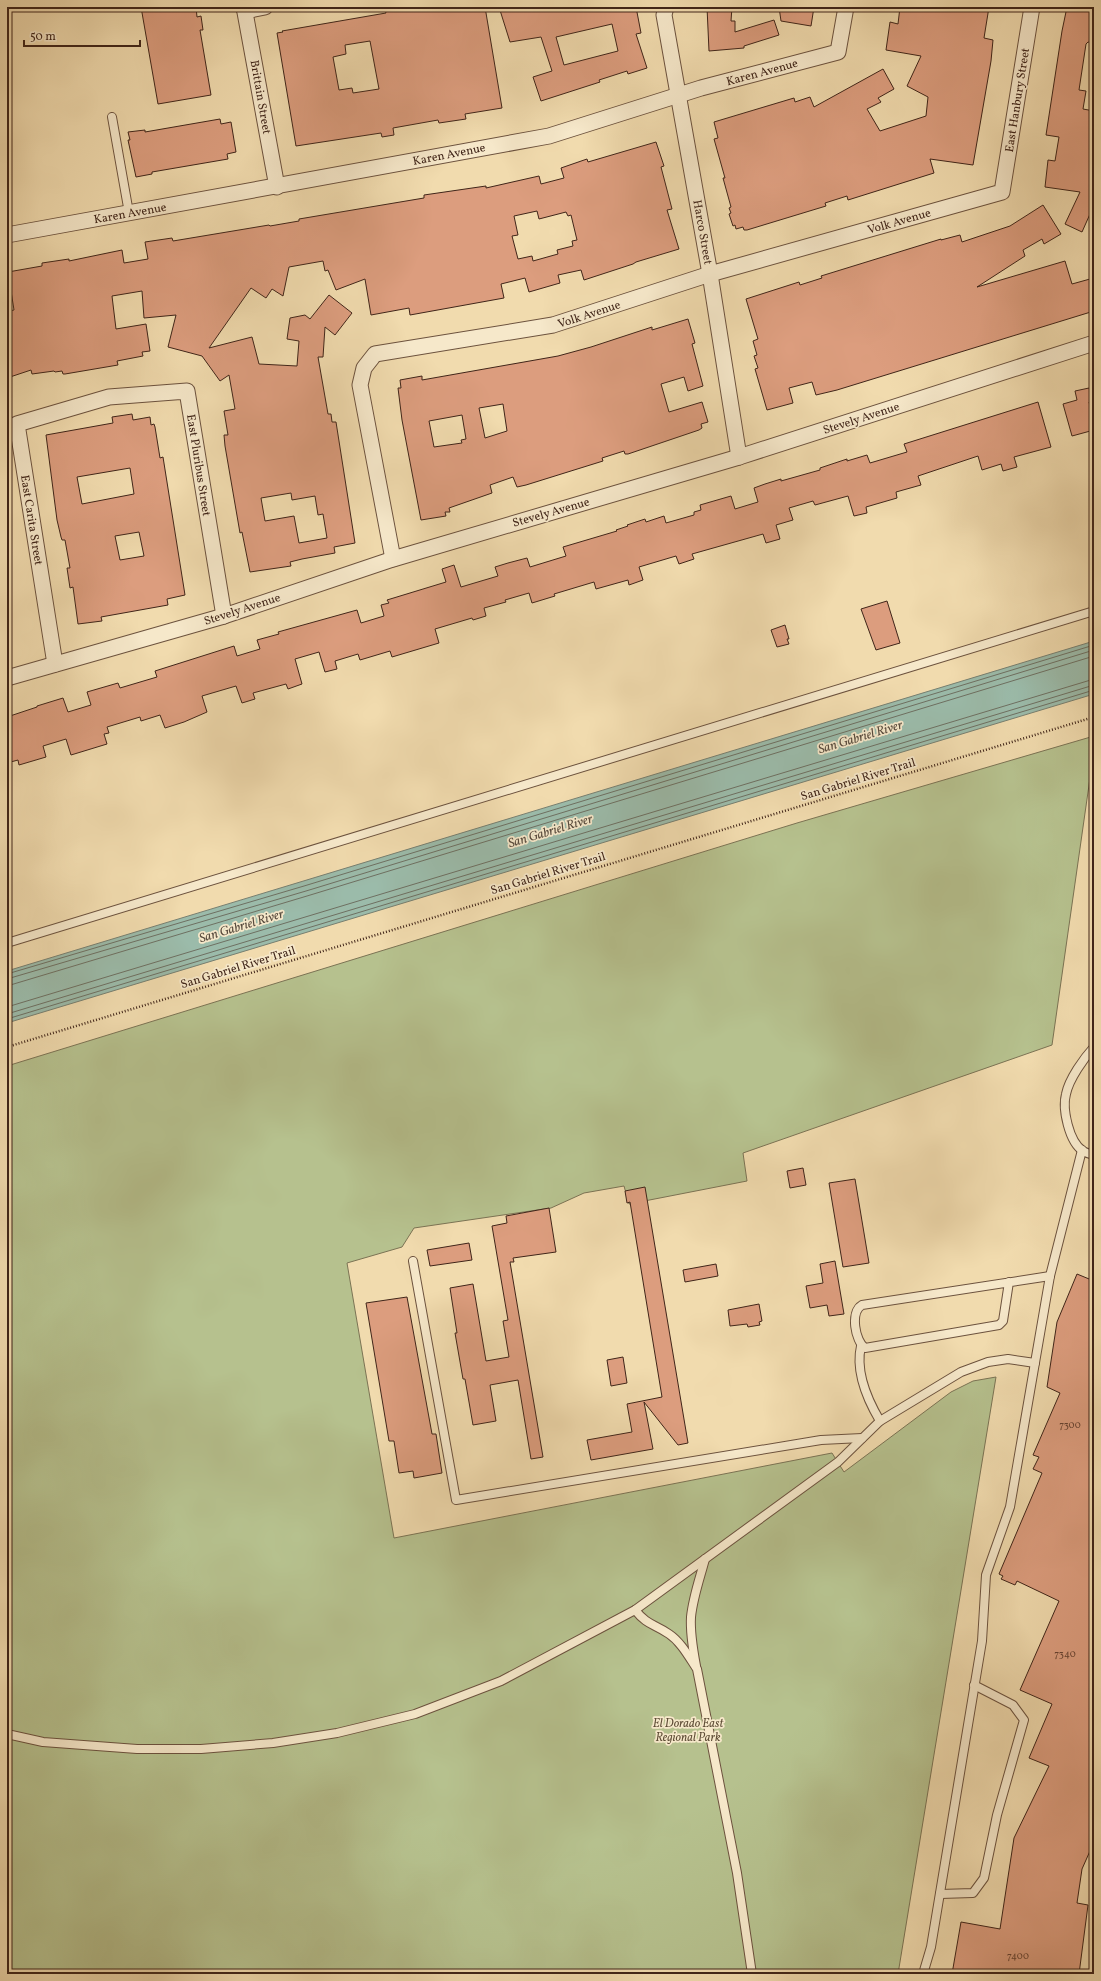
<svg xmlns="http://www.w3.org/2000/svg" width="1101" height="1981" font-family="Vollkorn,serif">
<rect width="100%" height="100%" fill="#f1dbae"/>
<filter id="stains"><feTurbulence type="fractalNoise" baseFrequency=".005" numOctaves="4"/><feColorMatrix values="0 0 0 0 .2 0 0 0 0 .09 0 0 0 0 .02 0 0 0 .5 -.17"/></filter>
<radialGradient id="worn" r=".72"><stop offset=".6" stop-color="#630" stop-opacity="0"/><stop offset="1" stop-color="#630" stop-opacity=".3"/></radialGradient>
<polygon fill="#b6c18e" stroke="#7b7354" points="1094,736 1094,750 1052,1045 743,1153 747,1181 629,1204 624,1186 584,1193 551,1208 414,1228 402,1247 347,1263 394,1538 832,1453 844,1472 951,1392 973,1381 996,1377 898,1974 7,1974 7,1066 797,823"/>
<polygon fill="#9bbbaa" stroke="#777f70" points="1094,641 1094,694 7,1023 7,971"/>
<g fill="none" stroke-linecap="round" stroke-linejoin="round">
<g stroke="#6e7062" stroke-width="1">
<polyline points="7,974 304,886 1094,645"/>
<polyline points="7,979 306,891 1094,650"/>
<polyline points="7,986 307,896 1094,656"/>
<polyline points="7,1007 1094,679"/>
<polyline points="7,1014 1094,685"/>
<polyline points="7,1019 1094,690"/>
</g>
</g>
<g fill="#dc9d7e" stroke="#402519" fill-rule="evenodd">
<polygon points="141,7 196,7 197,17 201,16 203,30 200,30 211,95 158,104"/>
<path d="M412,7H485L502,108L465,114L466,119L439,123L438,120L393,128L394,135L382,137L381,133L296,146L277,33L283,32L282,31L386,13L385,10ZM370,41L379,89L353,93L352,88L339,90L333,57L346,54L345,45Z"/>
<path d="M499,7H591V11L609,7V9L636,7L641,33L636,34L647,68L628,74L627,71L599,80L600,82L541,101L533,77L552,71L541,37L510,42ZM612,24L618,51L564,65L556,37Z"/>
<polygon points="707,7 732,7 731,21 735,21 735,32 774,20 779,35 744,46 744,48 709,51"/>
<polygon points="779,7 814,7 811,26 781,21"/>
<polygon points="900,7 989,7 984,38 993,40 991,61 973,165 930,159 934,173 848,200 847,196 825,203 826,206 747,230 744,230 743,227 736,229 735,225 733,226 729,214 731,213 729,208 731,207 723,178 725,178 714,139 718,138 714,122 794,98 795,102 810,97 814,107 883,69 894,89 878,98 881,102 867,109 880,131 926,116 928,97 907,86 921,56 886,50 890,22 898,24"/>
<polygon points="1067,7 1092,7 1090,20 1094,21 1094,43 1088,42 1086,44 1079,90 1086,91 1083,109 1094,111 1094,205 1082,232 1065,224 1080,192 1045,187 1048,160 1055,161 1059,137 1046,135 1062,31"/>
<polygon points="220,119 221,124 231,122 236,152 227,154 228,159 152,172 152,174 136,177 128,140 130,140 128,132 145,130 145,132"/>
<path d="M656,142L664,166L661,167L672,209L667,210L679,249L636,262L633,264L584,280L581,270L558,275L560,283L529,292L525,278L501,284L504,298L410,315L409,308L371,315L365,279L336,290L328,270L325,271L323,261L289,267L283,296L272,289L266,298L251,288L209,348L252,337L259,364L297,366L299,341L287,339L290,318L305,315L310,319L329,295L352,313L335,335L325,327L323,357H318L328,414H331L332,422H336L355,543L334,547L335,553L302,559L290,562L291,566L250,572L242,532L240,533L225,446L224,435H228L224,411L235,409L229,375L220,381L202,356L168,347L176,315L144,318L142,291L112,296L116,329L146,324L150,351L142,352L143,356L117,361L118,365L65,374H63L62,371L55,372L54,371L32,374L31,370L7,378V322H11L9,311L14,310L8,272L42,266V263L69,259V261L122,250L124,263L148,259L145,242L172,238L173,241L269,225L270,226L299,221V219L424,198V195L486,186V188L539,176L541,184L564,178L561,168L587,159L588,162ZM537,211L539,219L566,212L568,216L571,215L577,240L572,241L573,246L557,250L558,254L533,261L532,256L518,259L512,236L518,235L514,216ZM291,493L292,500L315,496L318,515L323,514L327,538L299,543L294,516L265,521L261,498Z"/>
<polygon points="1043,205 1061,234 1044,244 1042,239 1023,250 1025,256 977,287 1065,261 1072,284 1090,279 1094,291 1094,311 837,390 816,395 812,382 789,388 793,403 767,410 755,369 758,368 754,356 757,355 753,341 758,339 746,299 799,282 800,285 822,278 821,276 941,239 941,240 960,235 962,242 1010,226"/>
<path d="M688,319L695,343L692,344L703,386L688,391L684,377L661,384L669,412L702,402L708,422L701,424L702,428L699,430L628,454H625L624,451L602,458L603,461L526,485L517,487L513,477L490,485L492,493L449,508L450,512H445L446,516L421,520L402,420L398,388H401L400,380L422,376V380L558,356L591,347L652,327V330ZM503,404L507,431L485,438L479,408ZM462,415L466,439L461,440L462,443L434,447L429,421Z"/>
<polygon points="1089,388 1093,402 1089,402 1094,420 1094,430 1072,436 1063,404 1077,400 1075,391"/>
<polygon points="1038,402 1051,447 1014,457 1017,467 1003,471 1001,464 982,470 978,456 918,476 921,485 896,492 897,498 866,507 867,513 854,516 848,496 815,505 813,501 789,508 793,520 776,525 780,539 766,543 763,534 692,554 694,559 679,564 676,556 639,567 643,580 629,585 628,580 596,589 594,582 554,594 555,596 532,603 529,593 505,600 506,602 484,608 486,616 473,620 472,618 435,629 439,643 392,657 390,651 360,660 358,654 335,661 337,669 325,672 319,652 295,659 302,684 288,689 286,684 253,693 255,699 242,703 236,686 202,696 207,712 184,722 165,728 160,715 141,721 140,717 107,727 109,733 104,734 107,744 71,755 66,739 43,746 46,757 19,765 18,760 7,763 7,717 37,707 37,706 63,698 68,712 91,705 87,692 118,683 120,688 157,677 155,671 234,646 237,656 260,649 257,640 279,634 278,632 357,610 361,623 384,616 381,605 389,603 387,600 446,582 442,569 454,565 461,587 498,576 495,567 508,563 527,558 530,567 566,556 563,547 617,531 616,530 628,526 627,525 645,519 646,522 664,516 666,523 694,515 694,512 701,510 700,505 731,496 735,509 758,502 754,488 765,484 781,479 781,481 820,470 820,468 847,459 847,461 867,455 870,463 907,452 904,444"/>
<path d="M132,414L133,420L150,417L151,425L154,424L155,427L160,458L163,457L185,595L167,599L168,605L101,617L102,621L78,624L73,587L70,588L67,568H70L65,540H62L61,537L57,520L46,435L113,423L112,417ZM130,468L134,494L82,504L77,477ZM139,532L144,556L120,560L115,536Z"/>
<polygon points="887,601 900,643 876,650 861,609"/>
<polygon points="785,625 789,639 787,639 789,644 777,647 771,630"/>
<polygon points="803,1168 806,1185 790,1188 787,1171"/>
<polygon points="855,1179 869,1263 843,1267 829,1183"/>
<polygon points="645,1187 688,1443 678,1445 644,1402 653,1449 591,1460 587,1440 632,1432 627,1404 662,1397 630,1202 627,1203 625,1191"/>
<polygon points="549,1208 556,1252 513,1258 514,1262 510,1262 543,1457 531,1459 518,1380 490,1385 496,1421 473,1425 465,1379 463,1379 455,1333 457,1333 450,1288 473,1284 486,1361 509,1357 503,1321 508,1320 492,1226 507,1223 506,1216"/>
<polygon points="469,1243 472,1260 430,1266 427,1250"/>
<polygon points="835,1261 844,1314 829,1316 827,1305 810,1308 806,1286 823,1283 820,1264"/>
<polygon points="716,1264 718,1276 685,1282 683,1270"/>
<polygon points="1077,1274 1094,1281 1094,1842 1082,1869 1077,1903 1088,1905 1079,1974 952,1974 961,1922 1000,1929 1014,1838 1049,1766 1029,1758 1052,1704 1020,1690 1059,1601 1017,1581 1015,1585 1001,1579 1003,1576 999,1574 1042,1473 1033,1469 1039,1457 1033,1455 1060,1393 1047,1387 1057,1322"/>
<polygon points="407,1297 432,1434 436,1434 442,1473 414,1478 413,1471 399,1473 394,1441 389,1441 366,1303"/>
<polygon points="759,1304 762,1321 759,1322 760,1325 748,1327 747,1324 730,1326 728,1310"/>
<polygon points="623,1357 627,1383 611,1386 607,1360"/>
</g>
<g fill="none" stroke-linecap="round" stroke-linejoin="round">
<g stroke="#6c523e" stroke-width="10">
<g id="service">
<polyline points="112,117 129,213"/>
<polyline points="7,943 1094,611"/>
<path d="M1094,1047C1084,1058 1069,1079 1066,1094C1062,1109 1069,1142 1083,1151C1086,1153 1090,1154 1094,1155"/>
<polyline points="413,1261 456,1500 821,1440 862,1438"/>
<path d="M1009,1282L1003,1321L999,1325L865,1348C855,1341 850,1312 862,1305L1050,1276"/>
<path d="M861,1346C855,1372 867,1399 880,1421"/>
<path d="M635,1610C648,1626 653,1623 669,1634C681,1642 689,1657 697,1669L737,1873L752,1974"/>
<path d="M696,1666C693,1650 690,1633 691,1617C693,1597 700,1578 705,1559"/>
<polyline points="7,1734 43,1742 137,1749 201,1749 273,1743 337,1733 415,1714 501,1681 635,1610 838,1462 880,1421 961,1372 988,1362 1008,1359 1035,1363"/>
<polyline points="940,1894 973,1893 984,1878 997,1815 1024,1720 1013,1705 974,1685"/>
<polyline points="923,1974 931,1947 982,1641 986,1575 1010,1507 1050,1276 1082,1150"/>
</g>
</g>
<g stroke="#6c523e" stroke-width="17">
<g id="minor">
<polyline points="244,7 277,187"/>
<polyline points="666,7 664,15 710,274 739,457"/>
<polyline points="245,11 265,7"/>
<polyline points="7,235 549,136 701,88 838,52 846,7"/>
<polyline points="393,559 360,385 364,368 375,354 553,325 710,274 1002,192 1032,7"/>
<polyline points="55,664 17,424 109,397 187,391 224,616"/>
<polyline points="7,678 224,616 393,559 739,457 1094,343"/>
</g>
</g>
<polyline stroke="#402519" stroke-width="2.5" stroke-dasharray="1 2" stroke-linecap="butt" points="7,1047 1094,717"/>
<use href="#service" stroke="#f6e8ca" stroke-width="8"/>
<use href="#minor" stroke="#f6e8ca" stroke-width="15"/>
</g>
<g text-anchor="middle" stroke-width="3.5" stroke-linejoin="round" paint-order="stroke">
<g font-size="10" fill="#674332">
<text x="1070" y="1428">7300</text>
<text x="1065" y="1657">7340</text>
<text x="1018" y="1959">7400</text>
</g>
<g font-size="12" fill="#402519" stroke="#f6e8ca">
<text transform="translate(762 72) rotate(-15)" y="4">Karen Avenue</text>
<text transform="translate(261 97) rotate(80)" y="4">Brittain Street</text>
<text transform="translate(1017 100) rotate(-81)" y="4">East Hanbury Street</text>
<text transform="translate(449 154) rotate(-11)" y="4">Karen Avenue</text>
<text transform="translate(130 213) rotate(-10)" y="4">Karen Avenue</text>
<text transform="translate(899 221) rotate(-16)" y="4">Volk Avenue</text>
<text transform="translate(703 232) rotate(80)" y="4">Harco Street</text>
<text transform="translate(589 314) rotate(-18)" y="4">Volk Avenue</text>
<text transform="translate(861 418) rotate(-18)" y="4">Stevely Avenue</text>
<text transform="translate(199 465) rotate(81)" y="4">East Pluribus Street</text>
<text transform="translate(551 512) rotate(-16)" y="4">Stevely Avenue</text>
<text transform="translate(32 520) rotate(81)" y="4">East Carita Street</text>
<text transform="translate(242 609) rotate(-18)" y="4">Stevely Avenue</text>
<text transform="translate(858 779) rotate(-17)" y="4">San Gabriel River Trail</text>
<text transform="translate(548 873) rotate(-17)" y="4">San Gabriel River Trail</text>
<text transform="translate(238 967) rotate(-17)" y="4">San Gabriel River Trail</text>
</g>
<g font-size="12" font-style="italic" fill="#5e4c36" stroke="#f6e8ca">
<text x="688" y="1727">El Dorado East<tspan x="688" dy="14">Regional Park</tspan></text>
</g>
<g font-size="13" font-style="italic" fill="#574a3d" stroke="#f6e8ca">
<text transform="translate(860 736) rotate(-17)" y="5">San Gabriel River</text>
<text transform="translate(550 830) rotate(-17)" y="5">San Gabriel River</text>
<text transform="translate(241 925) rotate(-17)" y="5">San Gabriel River</text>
</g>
</g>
<rect width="1101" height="1981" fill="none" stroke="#f1dbae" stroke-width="24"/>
<rect x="8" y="8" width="1085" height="1965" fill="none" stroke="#402519" stroke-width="2"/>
<rect x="12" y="12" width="1077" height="1957" fill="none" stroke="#402519"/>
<path d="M24 40v6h116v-6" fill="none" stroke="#402519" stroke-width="2"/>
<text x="30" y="40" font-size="12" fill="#402519" stroke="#f6e8ca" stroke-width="3" paint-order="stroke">50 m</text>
<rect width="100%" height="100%" filter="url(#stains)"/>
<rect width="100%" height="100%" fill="url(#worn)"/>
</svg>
